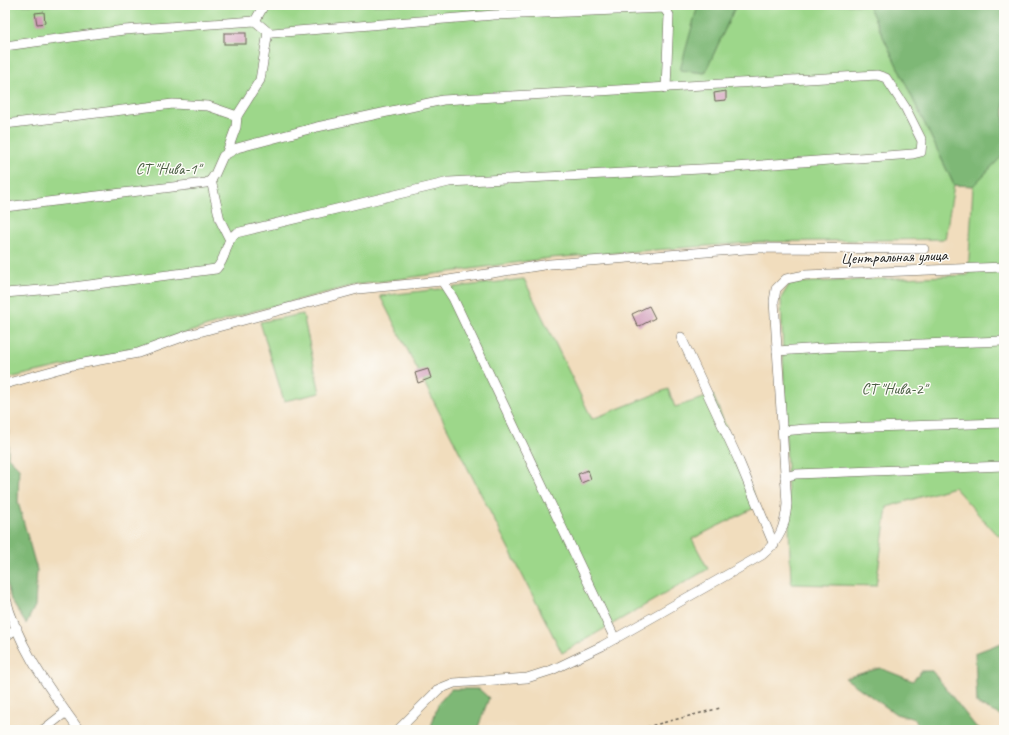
<svg xmlns="http://www.w3.org/2000/svg" width="1009" height="735" font-family="Caveat,sans-serif">
<rect width="100%" height="100%" fill="#fdfcf7"/>
<filter id="ink" filterUnits="userSpaceOnUse"><feTurbulence type="fractalNoise" baseFrequency=".025" numOctaves="2"/><feDisplacementMap in="SourceGraphic" scale="8" xChannelSelector="R" yChannelSelector="G"/><feConvolveMatrix kernelMatrix="1 2 1 2 8 2 1 2 1" color-interpolation-filters="sRGB"/></filter>
<filter id="wash" filterUnits="userSpaceOnUse"><feTurbulence type="fractalNoise" baseFrequency=".012" numOctaves="4" result="noise"/><feDisplacementMap in="SourceGraphic" scale="16" xChannelSelector="R" yChannelSelector="G"/><feGaussianBlur stdDeviation="0.9" result="paint"/><feColorMatrix in="noise" values="0 0 0 0 0 0 0 0 0 0 0 0 0 0 0 0 0 1.4 0 .05"/><feComposite in="paint" operator="in"/></filter>
<g filter="url(#wash)">
<rect width="100%" height="100%" fill="#f1ddbd"/>
<g fill="#9dd78a" stroke="#5c7a53">
<polygon points="5,5 468,5 471,9 525,5 698,5 681,70 705,73 736,5 868,5 954,185 945,239 759,242 550,258 356,285 254,311 140,348 5,379"/>
<polygon points="1004,154 1004,538 994,532 954,487 887,507 876,586 791,584 781,298 790,283 968,275 973,186"/>
<polygon points="524,279 592,419 668,389 675,407 713,395 758,506 692,539 708,569 562,653 380,296"/>
<polygon points="303,314 320,393 284,401 260,322"/>
</g>
<g fill="#7eb876" stroke="#4d6a49">
<polygon points="468,5 525,5 471,9"/>
<polygon points="698,5 736,5 705,73 680,70"/>
<polygon points="868,5 1004,5 1004,154 973,186 954,185"/>
<polygon points="5,419 8,428 8,457 19,468 18,502 37,570 35,606 26,624 11,600 5,576"/>
<polygon points="1004,642 1004,717 977,704 975,653"/>
<polygon points="880,668 913,681 921,671 932,671 976,727 982,730 920,730 915,719 896,714 845,678"/>
<polygon points="451,689 479,689 489,698 477,730 430,730 438,704"/>
</g>
<g id="blocks">
<g fill="#cc91b2">
<polygon points="44,12 45,23 37,24 35,13"/>
<rect x="224" y="33" width="22" height="11"/>
<polygon points="726,91 726,100 715,101 714,93"/>
<polygon points="649,306 655,318 638,327 632,314"/>
<polygon points="428,369 431,378 418,383 415,373"/>
<polygon points="588,470 591,479 581,483 578,474"/>
</g>
</g>
</g>
<g filter="url(#ink)">
<use href="#blocks" fill-opacity="0" stroke="#676054" stroke-width="1"/>
<g fill="none" stroke-linecap="round" stroke-linejoin="round">
<g stroke="#676054" stroke-width="10">
<g id="minor">
<polyline points="255,21 264,5"/>
<polyline points="268,32 272,33 494,15 664,8 669,15 666,88"/>
<polyline points="5,46 124,30 255,21 268,32"/>
<polyline points="237,116 260,80 268,32"/>
<polyline points="5,124 173,104 208,106 237,116 236,127 227,152"/>
<polyline points="211,180 220,220 229,238"/>
<path d="M5,207L206,183L211,180L215,174L223,156L237,148L317,127L443,100L877,75L886,78L905,107L922,141L921,152L913,154L720,168L449,182L236,233C224,242 228,257 216,269L65,288L5,293"/>
<polyline points="442,281 453,298 615,639"/>
<polyline points="681,337 739,461 774,545"/>
<polyline points="777,351 838,347 1004,341"/>
<polyline points="5,384 73,365 138,353 188,335 358,289 442,281 550,264 759,248 924,249"/>
<polyline points="783,431 805,429 1004,423"/>
<polyline points="785,477 796,474 1004,466"/>
<path d="M5,595C17,646 49,688 79,730"/>
<polyline points="5,637 17,628"/>
<polyline points="43,730 66,712"/>
<path d="M398,730L439,689L454,683L527,678L552,670L602,646L762,555C780,540 785,527 787,504L774,301L776,289L786,279L805,275L1004,267"/>
</g>
</g>
<polyline stroke="#676054" stroke-width="1.5" stroke-dasharray="3 3" stroke-linecap="butt" points="635,730 720,708"/>
<use href="#minor" stroke="#fff" stroke-width="9"/>
</g>
</g>
<g text-anchor="middle" stroke-width="3" stroke-linejoin="round" paint-order="stroke">
<g font-size="16" fill="#495d42" stroke="#fdfcf7">
<text x="168" y="174">СТ "Нива-1"</text>
<text x="894" y="394">СТ "Нива-2"</text>
</g>
<g font-size="16" fill="#1c1c1c" stroke="#fdfcf7">
<text transform="translate(894 256) rotate(-2)" y="6">Центральная улица</text>
</g>
</g>
<rect width="1009" height="735" fill="none" stroke="#fdfcf7" stroke-width="20"/>
</svg>
